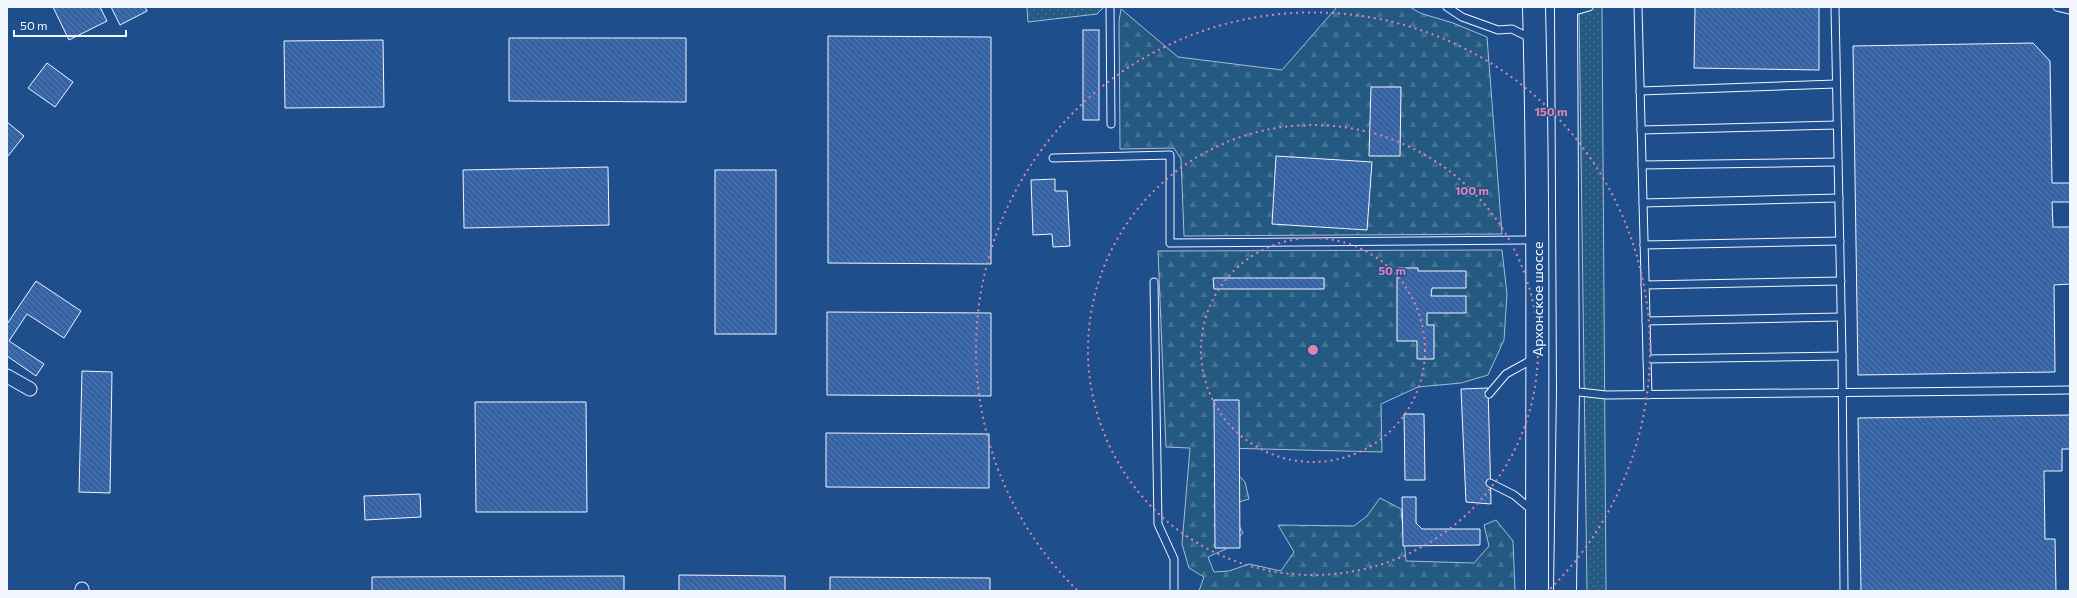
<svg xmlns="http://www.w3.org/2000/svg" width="2077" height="598" font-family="Commissioner,sans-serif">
<defs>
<pattern id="grass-dots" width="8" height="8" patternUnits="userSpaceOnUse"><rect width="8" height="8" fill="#245a82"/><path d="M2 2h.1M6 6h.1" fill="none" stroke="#447295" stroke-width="1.8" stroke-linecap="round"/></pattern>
<pattern id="forest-firs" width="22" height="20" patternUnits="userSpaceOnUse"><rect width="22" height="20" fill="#245a82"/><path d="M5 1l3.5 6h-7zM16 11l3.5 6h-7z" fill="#447295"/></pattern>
<pattern id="building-back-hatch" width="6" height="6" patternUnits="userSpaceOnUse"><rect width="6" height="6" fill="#3563a3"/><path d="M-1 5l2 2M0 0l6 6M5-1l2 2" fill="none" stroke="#537ab1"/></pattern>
</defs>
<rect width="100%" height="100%" fill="#1f4e8c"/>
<g fill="url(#grass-dots)" stroke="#a8bbd7">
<polygon points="1027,7 1104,7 1097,14 1028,22"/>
<polygon points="1579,7 1602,7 1606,591 1587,591"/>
</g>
<g fill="url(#forest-firs)" stroke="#a8bbd7">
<polygon points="1337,7 1410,7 1420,13 1453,23 1487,37 1502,234 1184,236 1181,159 1174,148 1120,149 1119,21 1121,9 1178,57 1282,70"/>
<polygon points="1502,250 1507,294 1504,340 1488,375 1461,383 1418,387 1381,404 1382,452 1223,448 1229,465 1245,482 1249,499 1232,504 1231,511 1243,533 1226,549 1208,557 1214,572 1229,571 1249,564 1281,571 1294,552 1278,525 1354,526 1367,516 1380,498 1401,509 1406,561 1474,563 1489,546 1484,525 1496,520 1513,541 1515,591 1199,591 1204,577 1189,568 1182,544 1190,448 1166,447 1158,251"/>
</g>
<g fill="url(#building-back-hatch)" stroke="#f2f6ff">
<polygon points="53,7 100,7 107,21 69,40"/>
<polygon points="111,7 145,7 147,11 120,25"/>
<polygon points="1695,7 1819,7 1819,70 1694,68"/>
<rect x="1083" y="30" width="16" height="90"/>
<polygon points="828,36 991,37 991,264 828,263"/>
<polygon points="509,38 686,38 686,102 509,101"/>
<polygon points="383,40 384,107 285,108 284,41"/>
<polygon points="2033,43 2050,61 2052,183 2070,183 2070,202 2052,202 2053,227 2070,227 2070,284 2054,285 2055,372 1858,375 1853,46"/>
<polygon points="47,63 73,82 55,107 28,88"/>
<polygon points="1371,87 1401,87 1400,156 1369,156"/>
<polygon points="7,122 24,136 8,156 7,155"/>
<polygon points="1276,156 1372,162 1367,230 1272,224"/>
<polygon points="608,167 609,225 464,228 463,170"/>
<rect x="715" y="170" width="61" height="164"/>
<polygon points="1055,179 1055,191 1067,191 1070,246 1053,247 1052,234 1033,235 1031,180"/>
<polygon points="1397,268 1418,268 1418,271 1466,271 1466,288 1432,288 1431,296 1466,296 1466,313 1427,313 1427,325 1434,325 1434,359 1417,359 1417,341 1397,341"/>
<polygon points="1213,278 1324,278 1324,289 1214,289"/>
<polygon points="36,281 81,311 64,338 27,314 9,341 44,364 36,376 7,356 7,324"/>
<polygon points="827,312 991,313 991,396 827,395"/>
<polygon points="82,371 112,372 110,493 79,492"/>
<polygon points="1488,388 1490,461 1491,504 1466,502 1461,389"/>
<polygon points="1214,400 1239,400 1240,548 1215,548"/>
<polygon points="475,402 586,402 587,512 476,512"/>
<polygon points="1404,414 1424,414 1425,480 1405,480"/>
<polygon points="2070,415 2070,449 2062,449 2062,471 2044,471 2045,539 2055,539 2056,591 1861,591 1858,418"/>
<polygon points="826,433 989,434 989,488 826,487"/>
<polygon points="420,494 421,517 365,520 364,496"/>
<polygon points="1402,497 1416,497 1416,523 1422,529 1480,529 1480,545 1403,546"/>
<polygon points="679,575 785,576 785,591 679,591"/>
<polygon points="624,576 624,591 372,591 372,577"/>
<polygon points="830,577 990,578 990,591 830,591"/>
</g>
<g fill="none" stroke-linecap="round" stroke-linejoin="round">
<g stroke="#f2f6ff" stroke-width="9">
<g id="lane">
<polyline points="1110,7 1111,124"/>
<polyline points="1447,7 1462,17 1498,30 1512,29 1532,39"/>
<polyline points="1638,7 1648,395"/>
<polyline points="1835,7 1842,356 1844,591"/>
<polyline points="2057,7 2070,10"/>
<polyline points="1568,13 1589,7"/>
<polyline points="1640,91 1836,84"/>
<polyline points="1641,130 1837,125"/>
<polyline points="1053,158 1170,155 1170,243 1535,240"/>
<polyline points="1642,165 1838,162"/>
<polyline points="1643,203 1839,198"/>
<polyline points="1644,245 1840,241"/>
<polyline points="1154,282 1158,524 1174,559 1174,591"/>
<polyline points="1645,285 1841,281"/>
<polyline points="1646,321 1841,317"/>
<polyline points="1647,359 1842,356"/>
<polyline points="1570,391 1606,395 2070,390"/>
<polyline points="1489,394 1506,374 1535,358"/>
<polyline points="1490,483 1514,495 1533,511"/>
</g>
</g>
<g stroke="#f2f6ff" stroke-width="15">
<g id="street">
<polyline points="7,376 30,389"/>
<polyline points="82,591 82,589"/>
</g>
</g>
<g stroke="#f2f6ff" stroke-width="24">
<g id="highway">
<path d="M1534,7C1539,202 1537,396 1537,591"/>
<polyline points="1565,591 1568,390 1566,7"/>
</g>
</g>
<use href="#lane" stroke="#1f4e8c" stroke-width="7"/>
<use href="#street" stroke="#1f4e8c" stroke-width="13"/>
<use href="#highway" stroke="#1f4e8c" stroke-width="22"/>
</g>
<g fill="none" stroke="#da87ad" stroke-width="2" stroke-dasharray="2 4">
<circle cx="1313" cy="350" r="112"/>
<circle cx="1313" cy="350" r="225"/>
<path d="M1077 590A337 337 0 1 1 1549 590"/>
</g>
<g text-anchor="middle" stroke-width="3" stroke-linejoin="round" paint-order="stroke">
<g font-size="14" fill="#f2f6ff" stroke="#1f4e8c">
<text transform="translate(1538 299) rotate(-90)" y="5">Архонское шоссе</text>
</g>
</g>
<circle cx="1313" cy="350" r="6" fill="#da87ad" stroke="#1f4e8c" stroke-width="2"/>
<g font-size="12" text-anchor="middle" font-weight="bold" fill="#da87ad" stroke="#1f4e8c" stroke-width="3" stroke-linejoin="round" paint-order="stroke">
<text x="1551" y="116">150 m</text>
<text x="1472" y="195">100 m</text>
<text x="1392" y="275">50 m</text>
</g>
<rect width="2077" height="598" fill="none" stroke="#f2f6ff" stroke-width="16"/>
<path d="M14 30v6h112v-6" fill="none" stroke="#f2f6ff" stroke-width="2"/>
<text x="20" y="30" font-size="12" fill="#f2f6ff" stroke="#1f4e8c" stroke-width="3" paint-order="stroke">50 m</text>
</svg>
